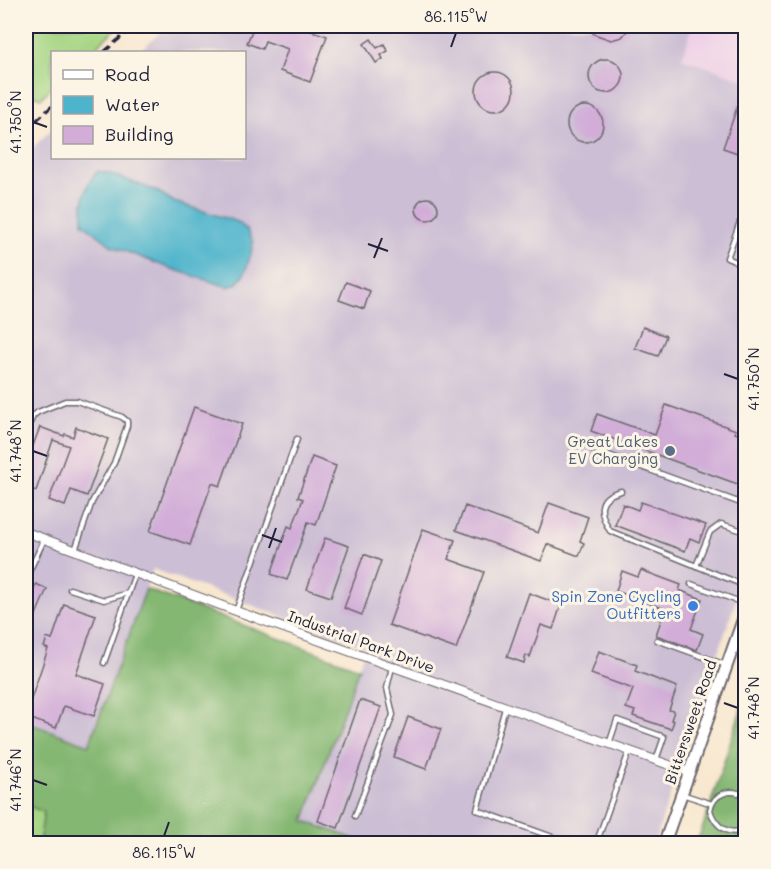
<svg xmlns="http://www.w3.org/2000/svg" width="771" height="869" font-family="Mali,sans-serif">
<rect width="100%" height="100%" fill="#fcf5e5"/>
<filter id="ink" filterUnits="userSpaceOnUse"><feTurbulence type="fractalNoise" baseFrequency=".0167" numOctaves="2"/><feDisplacementMap in="SourceGraphic" scale="12" xChannelSelector="R" yChannelSelector="G"/><feConvolveMatrix kernelMatrix="1 2 1 2 8 2 1 2 1" color-interpolation-filters="sRGB"/></filter>
<filter id="wash" filterUnits="userSpaceOnUse"><feTurbulence type="fractalNoise" baseFrequency=".008" numOctaves="4" result="noise"/><feDisplacementMap in="SourceGraphic" scale="24" xChannelSelector="R" yChannelSelector="G"/><feGaussianBlur stdDeviation="1.35" result="paint"/><feColorMatrix in="noise" values="0 0 0 0 0 0 0 0 0 0 0 0 0 0 0 0 0 1.4 0 .05"/><feComposite in="paint" operator="in"/></filter>
<g filter="url(#wash)">
<rect width="100%" height="100%" fill="#f8e7cf"/>
<polygon fill="#eed0e8" points="693,26 745,26 745,80 682,58"/>
<polygon fill="#ccbed4" points="168,26 693,26 682,58 745,80 745,574 654,843 366,843 304,821 366,647 153,569 89,745 26,722 26,154 52,129 52,158 244,158 244,52 138,52"/>
<g fill="#a6d684" stroke="#647c60" stroke-width="1.5">
<polygon points="26,26 119,26 90,52 52,52 52,87 41,98 32,94 26,100"/>
<polygon points="26,805 44,812 39,843 26,844"/>
</g>
<g fill="#84b772" stroke="#536c56" stroke-width="1.5">
<polygon points="146,589 359,668 304,821 366,843 39,843 44,812 26,805 26,722 89,745"/>
<polygon points="745,697 745,843 696,844 704,824"/>
</g>
<path fill="#4db4cc" stroke="#386b84" stroke-width="1.5" d="M98,171L108,173L157,191L174,202L238,222L247,230L253,242L251,254L244,275L236,284L228,287L169,268L112,246L83,223C82,203 83,186 98,171Z"/>
<g id="blocks">
<g fill="#d1add8">
<polygon points="254,26 297,26 327,36 310,82 280,71 288,49 265,41 262,49 247,43"/>
<polygon points="587,26 631,26 622,37 611,40 594,34"/>
<polygon points="371,39 377,48 384,44 388,51 381,55 383,59 376,63 364,44"/>
<circle cx="606" cy="76" r="17"/>
<circle cx="495" cy="91" r="19"/>
<polygon points="744,87 746,87 746,156 723,148"/>
<circle cx="585" cy="124" r="18"/>
<circle cx="427" cy="209" r="11"/>
<polygon points="346,282 370,291 364,309 339,300"/>
<polygon points="643,327 666,336 658,356 635,348"/>
<polygon points="666,405 736,430 735,433 746,437 746,479 743,486 591,431 597,414 655,435"/>
<polygon points="194,407 242,424 220,486 212,483 190,545 150,531"/>
<polygon points="40,427 64,436 65,434 73,437 76,427 108,439 87,496 71,490 65,506 49,500 69,446 53,440 36,491 26,487 26,458 28,459"/>
<polygon points="312,457 336,466 316,525 308,522 287,580 271,574 288,526 292,528 303,499 298,497"/>
<polygon points="641,502 706,525 699,542 690,538 685,551 615,525 623,504 638,510"/>
<polygon points="549,503 588,517 580,541 584,543 579,556 547,544 541,561 456,530 465,506 538,533"/>
<polygon points="423,529 455,540 448,559 484,572 456,649 389,625"/>
<polygon points="325,538 349,546 331,597 307,589"/>
<polygon points="364,554 381,561 362,615 344,608"/>
<polygon points="641,570 681,585 679,590 702,599 691,629 703,634 697,650 656,635 665,609 616,591 622,571 638,577"/>
<polygon points="36,584 47,589 26,638 26,605"/>
<polygon points="529,593 561,605 553,629 541,625 530,657 526,655 524,663 507,657"/>
<polygon points="64,604 96,615 76,674 105,684 94,716 64,706 56,728 26,717 26,714 48,649 44,647 47,638 52,640"/>
<polygon points="599,651 637,665 635,671 677,687 669,710 674,711 671,720 674,721 671,729 633,716 635,711 626,708 633,689 591,674"/>
<polygon points="360,700 381,707 338,828 318,821"/>
<polygon points="408,717 441,729 426,769 394,757"/>
</g>
</g>
</g>
<g filter="url(#ink)">
<use href="#blocks" fill-opacity="0" stroke="#6d676f" stroke-width="1.5"/>
<g fill="none" stroke-linecap="round" stroke-linejoin="round">
<g stroke="#6d676f" stroke-width="7">
<g id="service">
<polyline points="746,222 740,222 727,258 746,266"/>
<polyline points="26,433 33,416 38,412 65,401 77,401 122,417 127,421 127,426 114,463 92,502 75,550"/>
<polyline points="592,449 738,502 746,507"/>
<path d="M621,491C596,497 599,513 610,531L746,586"/>
<polyline points="696,566 710,532 721,524 746,532"/>
<polyline points="26,578 44,540"/>
<polyline points="691,584 746,604"/>
<polyline points="70,589 104,600 128,593"/>
<polyline points="236,611 297,439"/>
<polyline points="657,640 726,665"/>
<polyline points="104,663 135,574"/>
<polyline points="505,708 477,810 572,844"/>
<polyline points="609,744 617,720 664,737 656,760"/>
<polyline points="682,794 712,804"/>
<path d="M746,797C731,787 714,793 710,810C715,826 730,839 746,827"/>
<polyline points="355,816 393,715 387,688 392,667"/>
<polyline points="596,844 629,752"/>
</g>
</g>
<g stroke="#6d676f" stroke-width="10">
<polyline id="minor" points="26,532 236,611 689,772"/>
</g>
<g stroke="#6d676f" stroke-width="14">
<polyline id="tertiary" points="664,844 746,611"/>
</g>
<use href="#service" stroke="#fff" stroke-width="4"/>
<use href="#minor" stroke="#fff" stroke-width="8"/>
<use href="#tertiary" stroke="#fff" stroke-width="10"/>
<g stroke="#22223b" stroke-width="3" stroke-dasharray="9 4.5" stroke-linecap="butt">
<polyline points="104,52 134,26"/>
<polyline points="26,130 52,106"/>
</g>
</g>
</g>
<path fill="none" stroke="#22223b" stroke-width="2" d="M451,47L456,33M33,122L47,127M368,244L388,251M374,258L382,238M724,374L738,379M33,451L47,456M262,535L282,542M269,548L276,528M724,703L738,708M33,780L47,785M164,836L169,822"/>
<circle fill="#5c6f8a" stroke="#fcf5e5" stroke-width="2" cx="670" cy="451" r="6"/>
<circle fill="#3f7fe0" stroke="#fcf5e5" stroke-width="2" cx="693" cy="606" r="6"/>
<g text-anchor="middle" stroke-width="6" stroke-linejoin="round" paint-order="stroke">
<g font-size="15" fill="#4e5e75" stroke="#fcf5e5" text-anchor="end">
<text x="658" y="447">Great Lakes<tspan x="658" dy="17">EV Charging</tspan></text>
</g>
<g font-size="15" fill="#366cbe" stroke="#fcf5e5" text-anchor="end">
<text x="681" y="602">Spin Zone Cycling<tspan x="681" dy="17">Outfitters</tspan></text>
</g>
<g font-size="15" fill="#22223b" stroke="#fcf5e5">
<text transform="translate(361 642) rotate(20)" y="5">Industrial Park Drive</text>
<text transform="translate(691 722) rotate(-71)" y="5">Bittersweet Road</text>
</g>
</g>
<rect width="771" height="869" fill="none" stroke="#fcf5e5" stroke-width="66"/>
<rect x="51" y="51" width="195" height="108" fill="#fcf5e5" stroke="#a5a1a1" stroke-width="1.5"/>
<rect x="63" y="70" width="30" height="9" fill="#ffffff" stroke="#a5a1a1" stroke-width="1.5"/>
<text x="105" y="81" font-size="18" fill="#22223b">Road</text>
<rect x="63" y="96" width="30" height="18" fill="#4db4cc" stroke="#a5a1a1" stroke-width="1.5"/>
<text x="105" y="111" font-size="18" fill="#22223b">Water</text>
<rect x="63" y="126" width="30" height="18" fill="#d1add8" stroke="#a5a1a1" stroke-width="1.5"/>
<text x="105" y="141" font-size="18" fill="#22223b">Building</text>
<rect x="33" y="33" width="705" height="803" fill="none" stroke="#22223b" stroke-width="2"/>
<g font-size="15" text-anchor="middle" fill="#22223b">
<text x="456" y="22">86.115°W</text>
<text transform="translate(16 122) rotate(-90)" y="5">41.750°N</text>
<text transform="translate(754 379) rotate(-90)" y="5">41.750°N</text>
<text transform="translate(16 451) rotate(-90)" y="5">41.748°N</text>
<text transform="translate(754 708) rotate(-90)" y="5">41.748°N</text>
<text transform="translate(16 780) rotate(-90)" y="5">41.746°N</text>
<text x="164" y="858">86.115°W</text>
</g>
</svg>
